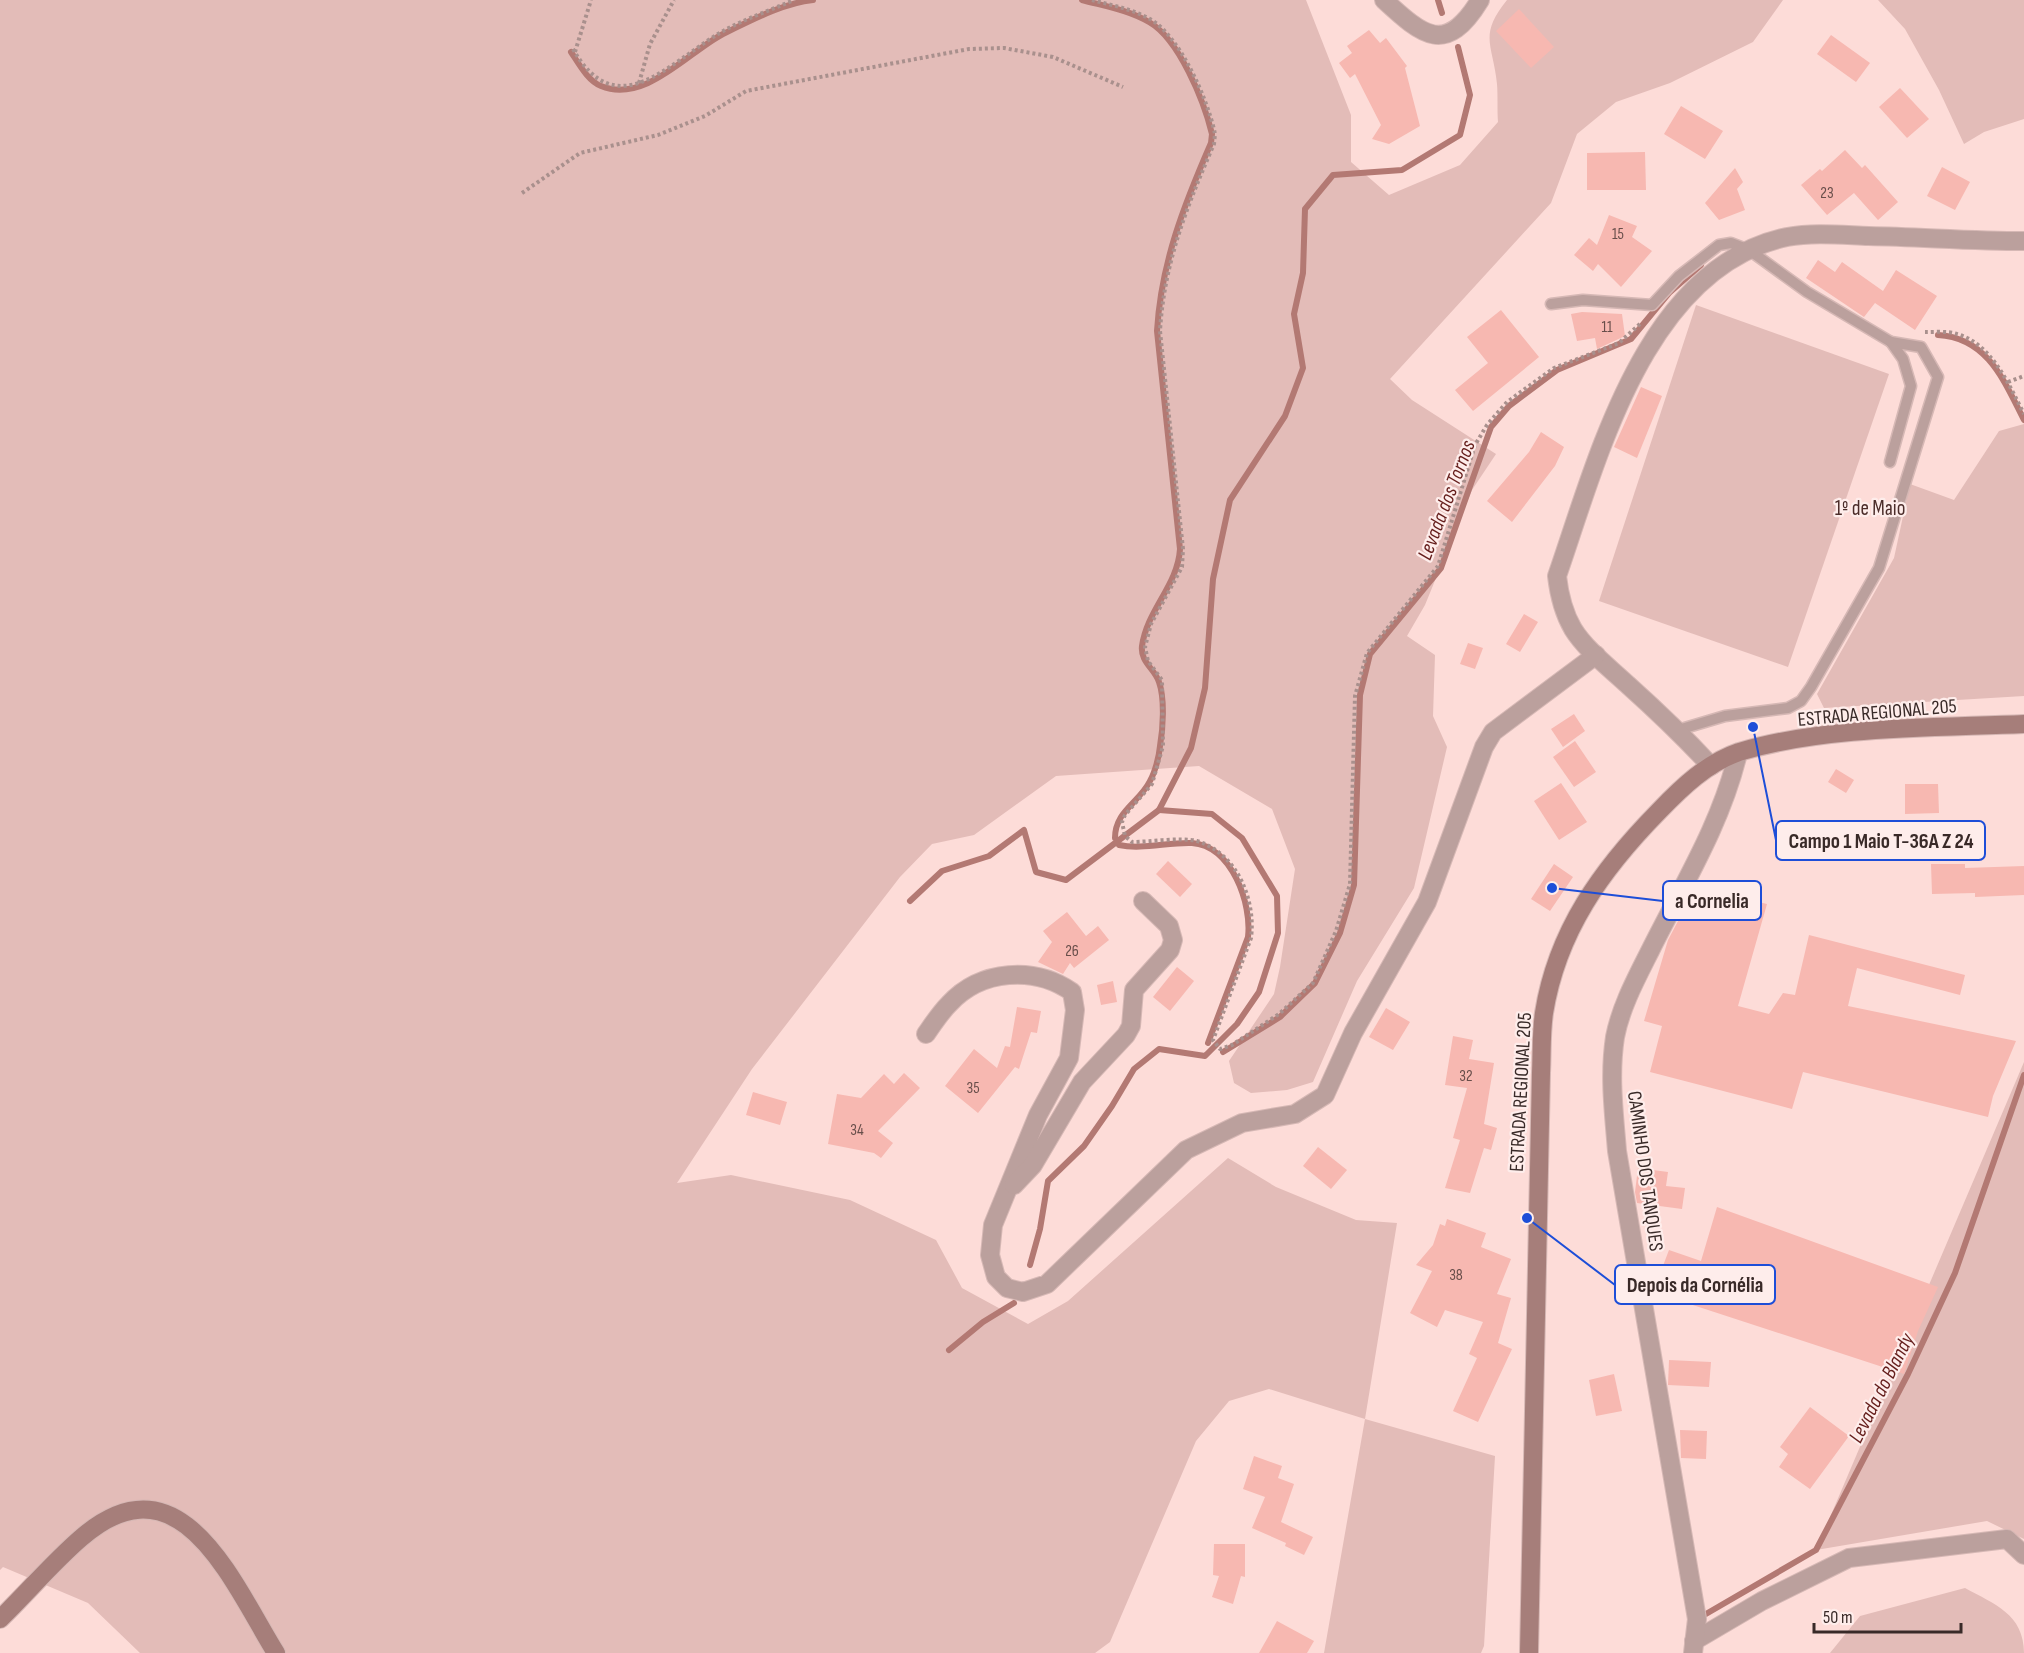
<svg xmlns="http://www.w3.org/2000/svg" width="2024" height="1653" font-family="'Sofia Sans Condensed',sans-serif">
<rect width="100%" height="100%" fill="#fddcd8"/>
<g fill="#e3bcb8">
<path d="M0,0H1306L1351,115V162L1389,195L1460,165L1498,122C1497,110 1498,96 1497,84C1493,44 1478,36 1507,0H1783L1753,42L1670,83L1616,102L1577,134L1551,203L1390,379L1412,400L1496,454L1472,490L1425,605L1407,636L1435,655L1433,716L1447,747L1414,888L1357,981L1313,1082L1287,1090L1251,1093L1234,1083L1229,1061L1274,994L1280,967L1295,869L1272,809L1199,766L1056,776L974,835L932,844L900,877L752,1069L677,1183L731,1175L850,1200L936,1240L962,1288L1028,1324L1068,1301L1228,1158L1276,1187L1356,1220L1397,1223L1365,1419L1495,1456L1484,1646L1481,1653H1324L1365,1419L1269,1389L1229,1401L1196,1441L1110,1642L1095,1653H140L88,1603L3,1567L0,1570Z"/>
<polygon points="1878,0 2024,0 2024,119 1984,132 1964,144 1939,90 1905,29"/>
<polygon points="1696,305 1889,374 1788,667 1599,601"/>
<polygon points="2024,424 2024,696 1824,708 1817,694 1894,558 1910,484 1954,500 1999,431"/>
<polygon points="2024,1062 2024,1539 1987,1521 1816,1550"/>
<path d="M1965,1588C1994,1604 2024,1614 2024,1653H1830L1860,1616Z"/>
</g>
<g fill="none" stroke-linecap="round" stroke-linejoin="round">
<g stroke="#b37973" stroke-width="6">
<path d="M1082,0C1104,6 1129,10 1149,22C1179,39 1204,101 1212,134L1211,143C1184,205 1161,263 1157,331L1180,549C1178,585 1147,610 1142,646C1140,662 1155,669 1159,682C1165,699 1163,729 1160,746C1159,757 1155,772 1150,781C1139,803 1115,811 1115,838"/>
<polyline points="1438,0 1442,13"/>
<path d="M571,52C579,64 588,81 601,86C645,104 688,52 723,34C750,21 783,3 813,0"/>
<path d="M1938,335C1988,338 2004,381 2024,420"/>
<path d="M1119,845C1142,850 1168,842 1192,843C1232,846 1252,904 1248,937L1208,1043"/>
<polyline points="910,901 942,871 989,856 1024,830 1036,872 1066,880 1159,810 1191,748 1205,688 1213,579 1230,500 1285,416 1303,368 1294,314 1303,273 1305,209 1333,175 1402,170 1460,135 1470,95 1458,47"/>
<polyline points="1223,1052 1280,1017 1315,983 1340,933 1354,885 1360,695 1370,654 1441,568 1491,427 1509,406 1557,370 1631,339 1669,293 1701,265"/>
<polyline points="1030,1265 1040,1229 1048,1181 1084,1146 1112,1106 1134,1069 1159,1049 1205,1056 1237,1024 1259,992 1278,933 1277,896 1242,838 1212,814 1159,810"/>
<polyline points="949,1350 983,1322 1014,1303"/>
<polyline points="1699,1618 1816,1550 1908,1374 1955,1273 2024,1075"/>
</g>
</g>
<g fill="#f7b8b1">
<polygon points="1519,9 1554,47 1531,68 1496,31"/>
<polygon points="1369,30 1380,43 1386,38 1407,66 1405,68 1420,126 1389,144 1372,139 1381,125 1355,74 1350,78 1339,63 1352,53 1347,46"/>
<polygon points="1831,35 1870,63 1856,82 1817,54"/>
<polygon points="1900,88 1929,119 1907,138 1879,107"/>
<polygon points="1681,106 1723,131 1705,159 1664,134"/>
<polygon points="1845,150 1862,168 1865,165 1898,202 1878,220 1854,193 1827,215 1801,185 1820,169 1822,171"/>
<polygon points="1645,152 1646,190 1587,190 1587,153"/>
<polygon points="1942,167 1970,182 1955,210 1927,196"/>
<polygon points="1735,168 1743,182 1737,189 1745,210 1719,220 1705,203"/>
<polygon points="1609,215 1637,226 1632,237 1652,251 1621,287 1598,264 1593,271 1574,255 1589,238 1597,245"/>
<polygon points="1818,260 1835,272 1842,262 1883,291 1896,270 1937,296 1915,330 1875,303 1864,317 1806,278"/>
<polygon points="1501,310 1539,357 1473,411 1455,390 1488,363 1467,337"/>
<polygon points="1582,312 1622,314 1625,336 1597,349 1595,338 1577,341 1571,314"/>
<polygon points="1641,387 1662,396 1637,458 1614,447"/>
<polygon points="1541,432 1564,447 1555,466 1512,522 1487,501 1529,452"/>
<polygon points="1524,614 1538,622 1520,652 1506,644"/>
<polygon points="1468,643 1483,648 1475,669 1460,664"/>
<polygon points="1574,714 1585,731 1563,747 1551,729"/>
<polygon points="1575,741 1596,772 1574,787 1553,757"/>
<polygon points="1836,769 1854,780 1846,793 1828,782"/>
<polygon points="1561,783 1587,822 1559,840 1534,801"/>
<polygon points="1905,784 1938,784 1939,813 1905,814"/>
<polygon points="1872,831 1906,831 1907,861 1873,861"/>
<polygon points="1168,861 1192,884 1180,897 1156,874"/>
<polygon points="1554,864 1573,877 1550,911 1531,899"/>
<polygon points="1931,864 1965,864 1965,868 2024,866 2024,895 1975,897 1975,893 1932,894"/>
<polygon points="1696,887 1767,904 1738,1006 1769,1014 1783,993 1795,995 1809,935 1965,975 1960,995 1857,968 1848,1006 2016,1041 1993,1096 1988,1117 1803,1072 1792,1109 1650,1072 1662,1026 1644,1021 1668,940"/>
<polygon points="1067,912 1086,936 1098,926 1109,940 1074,968 1070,963 1063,974 1038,962 1052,942 1043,931"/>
<polygon points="1177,967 1194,981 1170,1011 1153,997"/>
<polygon points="1113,981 1117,1002 1101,1005 1097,985"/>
<polygon points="1017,1007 1041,1011 1037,1033 1031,1032 1019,1069 1015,1067 978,1113 945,1086 974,1049 997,1068 1005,1046 1010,1047"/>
<polygon points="1386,1008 1410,1022 1393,1050 1369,1037"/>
<polygon points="1453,1036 1473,1040 1469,1059 1494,1063 1484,1124 1497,1128 1491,1150 1484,1148 1470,1193 1445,1188 1460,1140 1453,1138 1467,1088 1445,1085"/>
<polygon points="904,1073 920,1088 878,1131 893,1143 881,1158 874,1153 828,1144 837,1094 861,1098 884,1074 894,1084"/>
<polygon points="753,1092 787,1102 780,1125 746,1115"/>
<polygon points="1318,1147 1347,1170 1331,1189 1303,1166"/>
<polygon points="1638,1168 1668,1172 1666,1186 1685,1188 1682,1209 1637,1203 1635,1192"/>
<polygon points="1717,1207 1938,1287 1918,1331 1904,1374 1653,1292 1669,1250 1701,1261"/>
<polygon points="1447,1219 1486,1233 1481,1247 1511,1259 1497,1294 1511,1298 1498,1343 1512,1349 1478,1422 1453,1411 1477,1358 1469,1354 1483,1322 1445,1310 1437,1327 1410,1313 1432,1271 1416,1265 1433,1245 1440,1224 1445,1226"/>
<polygon points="1669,1360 1711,1362 1709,1387 1668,1385"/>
<polygon points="1614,1374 1622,1411 1596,1416 1589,1380"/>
<polygon points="1810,1407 1849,1436 1810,1489 1779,1467 1788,1454 1780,1447"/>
<polygon points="1680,1430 1707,1431 1706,1459 1681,1458"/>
<polygon points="1254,1456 1282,1466 1278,1478 1294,1484 1281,1522 1313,1537 1304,1555 1285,1546 1286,1543 1252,1528 1265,1497 1243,1489"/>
<polygon points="1214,1544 1245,1544 1245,1577 1241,1576 1233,1604 1212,1597 1219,1576 1213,1575"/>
<polygon points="1277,1621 1314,1641 1307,1653 1259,1653"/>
</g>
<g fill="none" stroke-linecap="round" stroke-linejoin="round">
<g stroke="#d6b8b5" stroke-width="13">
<g id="lane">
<polyline points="1551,304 1583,300 1652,305 1679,276 1719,245 1731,243 1749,250 1807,292 1891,342 1921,347 1938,377 1879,568 1811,687 1801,701 1788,708 1725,716 1678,730"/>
<polyline points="1890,462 1911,386 1903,359 1891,342"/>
</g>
</g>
<g stroke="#d6b8b5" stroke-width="20">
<g id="street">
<path d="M1384,0C1423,36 1446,56 1480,0"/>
<path d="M1711,766C1685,738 1657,711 1628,685C1610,668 1586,650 1573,629C1563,612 1559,594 1557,576C1598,458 1645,267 1787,237C1814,232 1842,235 1869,236C1921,237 1972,241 2024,241"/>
<path d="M926,1034C933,1024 940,1013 949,1004C981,969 1035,966 1072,992L1075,1010L1069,1058L1038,1115L993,1225L990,1255L996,1277L1007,1288L1023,1292L1047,1284L1186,1150L1242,1123L1295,1114L1325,1095L1353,1033L1427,902L1484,747L1493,732L1596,655"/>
<polyline points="1014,1185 1033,1165 1082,1082 1126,1035 1131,1026 1134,990 1170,950 1173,940 1169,926 1143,901"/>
<polyline points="1694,1641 1762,1601 1849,1558 2007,1539 2024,1555"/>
<path d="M1693,1653L1697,1619L1617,1151C1614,1113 1609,1076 1615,1037C1621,1006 1637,977 1651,949C1683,885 1722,822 1738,753"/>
</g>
</g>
<g stroke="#d6b8b5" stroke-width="20">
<g id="secondary">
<path d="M0,1619C27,1593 52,1563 81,1538C180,1452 232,1582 276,1653"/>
<path d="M1529,1653L1541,1073C1542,1053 1541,1033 1544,1013C1557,931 1602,869 1659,811C1682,787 1707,763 1739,752C1825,726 1934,728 2024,724"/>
</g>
</g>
<g stroke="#a9908d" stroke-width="4" stroke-dasharray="3 3" stroke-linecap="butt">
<path d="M1092,0C1111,5 1132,9 1150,19C1180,36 1208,100 1215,134L1214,144C1187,206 1164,263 1160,331L1183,549L1182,567L1151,624L1145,647L1148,661L1162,680L1163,746L1152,784L1125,815L1122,822L1125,836L1132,842C1150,842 1181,837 1197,841C1237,853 1256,900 1251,938L1213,1040L1220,1049L1232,1045L1279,1014L1313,983L1336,931L1350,884L1355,696L1367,653L1438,566L1475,445L1487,425L1507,402L1554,368L1619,343L1641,323"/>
<path d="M573,49C616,125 667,65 718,34C741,20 769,11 794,0"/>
<polyline points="575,52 591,0"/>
<polyline points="639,83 650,44 674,0"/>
<polyline points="522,193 580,153 658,135 705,116 746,91 969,49 1004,48 1053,57 1123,87"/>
<path d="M1925,332C1935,332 1948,331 1957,334C1992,344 2009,385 2024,414"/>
<polyline points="2008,382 2024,376"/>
</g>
<use href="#lane" stroke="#bba09d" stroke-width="10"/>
<use href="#street" stroke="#bba09d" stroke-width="18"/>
<use href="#secondary" stroke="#a67e7a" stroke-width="18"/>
</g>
<g text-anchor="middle" stroke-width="4.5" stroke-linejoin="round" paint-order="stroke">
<g font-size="16" fill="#684e4a">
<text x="1827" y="198">23</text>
<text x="1618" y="239">15</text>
<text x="1607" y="332">11</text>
<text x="1072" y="956">26</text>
<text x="1466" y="1081">32</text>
<text x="973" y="1093">35</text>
<text x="857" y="1135">34</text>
<text x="1456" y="1280">38</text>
</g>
<g font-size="20" fill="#392a28" stroke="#feedeb">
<text transform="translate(1877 712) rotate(-5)" y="7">ESTRADA REGIONAL 205</text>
<text transform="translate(1520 1092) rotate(-87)" y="7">ESTRADA REGIONAL 205</text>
<text transform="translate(1646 1171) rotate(82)" y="7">CAMINHO DOS TANQUES</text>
</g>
<g font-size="21" font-style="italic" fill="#651e1c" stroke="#feedeb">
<text transform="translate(1446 500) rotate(-69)" y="7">Levada dos Tornos</text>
<text transform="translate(1881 1388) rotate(-63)" y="7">Levada do Blandy</text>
</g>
<g font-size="21" fill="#4c2d2a" stroke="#feedeb">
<text x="1870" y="515">1º de Maio</text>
</g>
</g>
<path fill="none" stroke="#1d4ed8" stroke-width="2" d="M1753 727L1776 840M1552 888L1663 901M1527 1218L1615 1285"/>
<g fill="#1d4ed8" stroke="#feedeb" stroke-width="2">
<circle cx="1753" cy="727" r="6"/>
<circle cx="1552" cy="888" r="6"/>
<circle cx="1527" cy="1218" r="6"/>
</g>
<g fill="#feedeb" stroke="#1d4ed8" stroke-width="2">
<rect x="1776" y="821" width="209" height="39" rx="6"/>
<rect x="1663" y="881" width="98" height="39" rx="6"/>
<rect x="1615" y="1265" width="160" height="39" rx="6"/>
</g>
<g font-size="21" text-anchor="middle" font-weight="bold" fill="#392a28">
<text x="1881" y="848">Campo 1 Maio T-36A Z 24</text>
<text x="1712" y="908">a Cornelia</text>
<text x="1695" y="1292">Depois da Cornélia</text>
</g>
<path d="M1814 1623v9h147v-9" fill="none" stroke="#392a28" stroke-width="3"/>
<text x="1823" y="1623" font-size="18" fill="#392a28" stroke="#feedeb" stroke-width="4.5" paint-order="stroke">50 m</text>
</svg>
